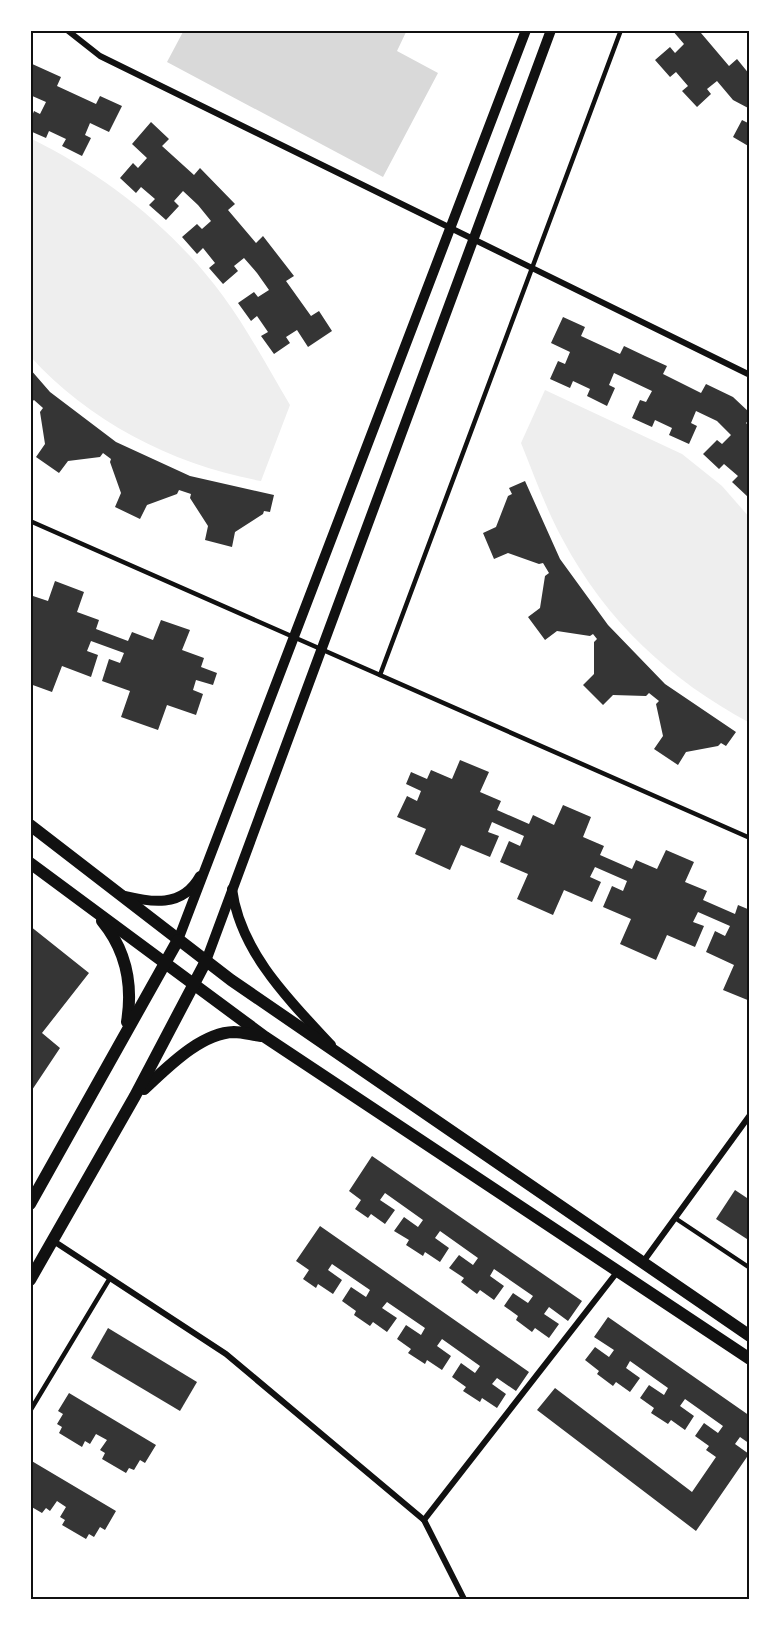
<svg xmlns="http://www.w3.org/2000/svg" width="780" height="1629" font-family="'Fira Sans',sans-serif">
<rect width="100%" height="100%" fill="#fff"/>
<g fill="#eee">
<path d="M30,138C105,175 173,228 223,296C248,330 268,368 290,405L261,481C174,465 89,422 30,356Z"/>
<path d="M545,390L682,454L722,486L750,518V723C670,680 606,621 563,540C546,509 534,475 521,443Z"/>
</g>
<polygon fill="#d9d9d9" points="184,30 407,30 397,51 438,73 383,177 167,62"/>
<g fill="#353535">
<polygon points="672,30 705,30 701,33 729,66 737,59 750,75 750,109 733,100 717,81 707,89 711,94 697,107 682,91 688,86 676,72 670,77 655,60 670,47 675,53 684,44"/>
<polygon points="30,63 61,77 57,86 96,104 100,96 122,106 109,132 90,123 85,135 91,138 82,156 62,146 66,139 49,131 46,138 30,131 30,121 34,111 40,114 46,102 30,95"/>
<polygon points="742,120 748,123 750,120 750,147 733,137"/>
<polygon points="151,122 169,139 162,146 194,175 200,168 235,204 228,210 256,243 263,236 294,276 286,281 311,316 319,311 332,331 308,347 297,330 286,337 290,343 274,354 261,336 268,332 257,316 251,321 238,303 254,292 258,297 269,290 257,273 244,258 234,266 238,271 223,284 209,268 215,263 203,248 197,254 182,237 197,224 202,229 211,221 198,205 183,191 174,201 179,206 166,220 149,205 155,199 141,187 136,193 120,178 133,163 138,168 147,158 132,144"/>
<polygon points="563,317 585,327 581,336 620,354 624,346 645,356 667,366 663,374 701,393 706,384 733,397 750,413 750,419 746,423 750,427 748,497 732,482 738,476 724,464 719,469 703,454 717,440 722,444 731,435 717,421 696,411 691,423 697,426 689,444 669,435 672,428 655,420 652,427 632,418 640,400 646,402 652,391 614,373 609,385 615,388 607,406 587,396 590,389 573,381 570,388 550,379 558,361 565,364 570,352 551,343"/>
<polygon points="30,369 50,392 116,442 190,476 274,495 270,512 264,511 263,514 235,532 232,547 205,540 208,526 190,498 191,494 179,490 177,494 147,505 140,519 115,507 121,493 110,462 111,459 103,453 100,457 68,461 59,473 36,457 45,444 40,412 43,408 34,400 30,403"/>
<polygon points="525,481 560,559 608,625 665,684 736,732 726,746 721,743 718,746 686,752 678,765 654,749 663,736 656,704 659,701 649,693 646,696 613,695 603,705 583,685 594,674 594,642 597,639 593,634 590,636 557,631 545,640 528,617 540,608 545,576 549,573 543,563 539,564 508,553 494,559 483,533 496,527 508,496 512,494 509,488"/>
<polygon points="55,581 84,592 77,612 99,620 96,629 128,641 132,632 153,640 161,620 190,630 182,650 204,658 201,667 217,673 213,685 196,680 193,690 203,694 196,715 167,705 158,730 121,717 130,691 102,681 109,659 120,663 124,653 91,641 87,651 98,655 91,677 62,666 52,692 30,684 30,595 48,601"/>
<polygon points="460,760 489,772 480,792 501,801 497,810 529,824 533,815 554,825 563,805 591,817 583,837 604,846 600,855 632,869 636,860 657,869 666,850 694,862 685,882 707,891 703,900 735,914 738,905 750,910 750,1001 723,990 734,965 706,952 715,931 725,936 730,926 698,912 693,922 704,926 695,947 667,935 656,960 620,944 631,919 603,907 612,886 623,891 627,881 595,867 590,877 601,882 592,902 564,890 553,915 517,899 528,874 500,862 509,841 520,846 524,836 492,822 488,832 499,836 490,857 461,845 450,870 415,854 426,829 397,817 407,796 417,801 421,791 406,784 411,772 427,779 431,770 452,779"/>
<polygon points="30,926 89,973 42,1033 60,1048 30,1093"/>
<polygon points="372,1156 582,1301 568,1321 549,1307 544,1314 559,1324 549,1338 535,1328 532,1332 516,1320 518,1316 504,1306 513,1293 528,1303 533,1296 494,1269 490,1276 504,1286 494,1300 480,1290 477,1294 461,1282 464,1278 449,1268 459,1255 473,1265 478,1258 440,1231 435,1238 449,1248 440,1262 425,1252 423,1256 406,1245 409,1240 394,1231 404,1217 418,1227 423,1220 385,1193 380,1200 395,1210 385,1224 371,1214 368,1218 355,1209 361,1200 349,1191"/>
<polygon points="735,1190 750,1200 750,1241 716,1219"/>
<polygon points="320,1226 529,1372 516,1391 497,1378 492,1384 506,1394 497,1408 482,1398 480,1402 463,1391 466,1387 452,1377 461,1363 475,1373 480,1366 442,1339 437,1346 451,1356 442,1370 427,1360 425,1364 408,1353 411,1349 397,1339 406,1325 421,1335 425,1328 387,1302 382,1308 397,1318 387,1332 373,1322 370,1326 354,1315 356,1311 342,1301 351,1287 366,1297 370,1290 332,1264 328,1270 342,1280 333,1294 318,1284 316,1288 303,1279 309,1270 296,1261"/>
<polygon points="608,1317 750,1416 750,1444 740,1437 735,1444 749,1454 696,1531 537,1410 555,1388 692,1492 716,1457 706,1450 709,1446 695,1436 704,1423 718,1433 723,1426 685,1399 680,1406 694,1416 685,1430 671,1420 668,1424 651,1413 654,1408 640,1398 649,1385 664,1395 668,1388 630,1361 626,1368 640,1378 630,1392 616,1382 613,1386 597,1374 599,1371 585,1360 595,1347 609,1357 614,1350 594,1337"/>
<polygon points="108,1328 197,1382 180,1411 91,1358"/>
<polygon points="69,1393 156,1445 145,1463 140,1460 134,1470 129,1468 126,1473 102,1459 105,1453 100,1450 107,1440 96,1434 90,1444 85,1441 82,1447 59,1433 62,1427 57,1424 63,1414 58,1411"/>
<polygon points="30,1460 116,1511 105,1530 100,1527 94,1537 89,1534 86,1539 62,1525 65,1520 60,1517 66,1507 57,1501 50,1511 46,1508 42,1513 30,1506"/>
</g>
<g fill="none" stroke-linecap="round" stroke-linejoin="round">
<g stroke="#111" stroke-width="4.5">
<polyline points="30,521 750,838"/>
<polyline points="380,675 621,30"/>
<polyline points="675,1218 750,1268"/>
<polyline points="30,1411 110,1278"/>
</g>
<g stroke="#111" stroke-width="6">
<polyline points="67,30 100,56 750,375"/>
<polyline points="52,1240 226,1354 424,1520 464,1599"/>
<polyline points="643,1262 750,1115"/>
<polyline points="424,1520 618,1271"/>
</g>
<g stroke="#111" stroke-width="10">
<path d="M232,889C240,952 290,1001 331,1045"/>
<path d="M121,895C151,902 182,909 200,876"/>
<polyline points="178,940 526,30"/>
<polyline points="206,961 551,30"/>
</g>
<g stroke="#111" stroke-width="12">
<polyline points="30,825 231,980 750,1336"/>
<polyline points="30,863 265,1037 750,1359"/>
<path d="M102,921C126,950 133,985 127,1022"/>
<path d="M144,1089C167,1068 200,1033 234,1032C243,1032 252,1035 261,1036"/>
<polyline points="30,1204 178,940"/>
<polyline points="30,1280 135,1096 206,961"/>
</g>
</g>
<rect width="780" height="1629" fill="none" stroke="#ffffff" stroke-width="63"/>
<rect x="32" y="32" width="716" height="1566" fill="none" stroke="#111" stroke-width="2"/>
</svg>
